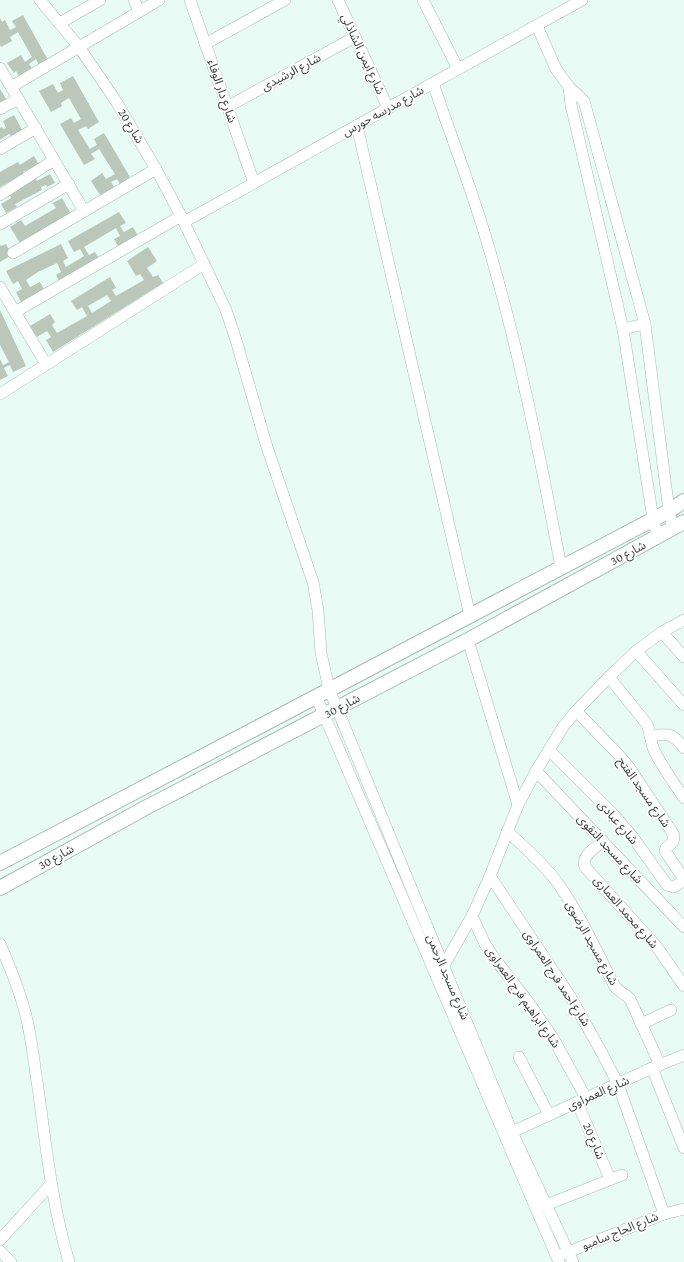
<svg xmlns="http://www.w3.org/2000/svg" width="684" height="1262" font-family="'Crimson Pro','Noto Sans Arabic',serif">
<rect width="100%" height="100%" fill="#e8fcf5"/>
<g fill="#bbc7ba" fill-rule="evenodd">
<polygon points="23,15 48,60 39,65 36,59 29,64 33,70 20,78 16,71 14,73 7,63 21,55 25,62 32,57 18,32 10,37 12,41 1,47 0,45 0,18 2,22 5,20 10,30 16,27 12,21"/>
<polygon points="73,76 99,122 88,129 86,126 78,130 90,149 97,145 94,139 104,133 130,177 120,184 117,179 111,182 116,190 102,198 91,181 102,173 106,179 115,174 99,149 91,154 95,159 84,165 60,124 71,118 74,123 81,119 69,98 61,103 62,106 51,112 39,91 53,84 58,93 63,90 60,83"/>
<polygon points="0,89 6,99 0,102"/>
<polygon points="14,115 22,130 11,136 9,134 0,140 0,128 2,127 4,129 6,128 3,121"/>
<polygon points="34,156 41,168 31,173 29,169 23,172 24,173 0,187 0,172 18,162 20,165"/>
<polygon points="50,174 55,183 47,187 46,185 41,187 42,190 15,204 17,207 6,213 1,204 11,198 8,192 35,177 37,181"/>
<polygon points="62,198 71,214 20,243 10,227 21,220 25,226 56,208 53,203"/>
<polygon points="119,212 126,223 120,226 124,232 133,227 138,236 119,248 114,239 120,236 116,228 84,247 89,255 95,252 101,261 60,283 56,275 61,272 57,263 38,272 26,280 30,287 40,282 45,291 22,304 16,292 22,289 18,281 13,284 6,271 61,244 68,258 63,261 66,267 84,256 80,249 74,252 68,241"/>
<polygon points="0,244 1,246 6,244 12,255 0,262"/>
<path d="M148,247L157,261L147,268L153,277L158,275L163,283L53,352L46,340L51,337L47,331L37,337L30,326L50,314L55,322L52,325L57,333L87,316L82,307L77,310L71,301L110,277L116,288L112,290L116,296L144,280L140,274L136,276L127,261ZM107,295L111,301L92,313L88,306Z"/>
<polygon points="0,310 26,366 13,372 10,365 4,368 8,376 0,380 0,359 3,365 9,362 0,345"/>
</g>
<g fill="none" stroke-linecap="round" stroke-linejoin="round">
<g stroke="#a8bbb5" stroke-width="12">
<g id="minor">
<polyline points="40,0 79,47 114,98 156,169 181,216 226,310 236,340 266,444 313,582 318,610 321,653 329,689 512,1132 573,1262"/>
<polyline points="134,0 139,11"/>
<polyline points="190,0 254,183"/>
<polyline points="338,0 388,108"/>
<polyline points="423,0 458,69"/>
<polyline points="60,23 100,0"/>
<polyline points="537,26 556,69 569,87 584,101 645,324 669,511 673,528"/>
<polyline points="205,44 285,0"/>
<polyline points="0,68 84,211"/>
<path d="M433,83C450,134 470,184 485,235C518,344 540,456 561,567"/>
<polyline points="11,87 159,0"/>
<polyline points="569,87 571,105 623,329 653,519 658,537"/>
<polyline points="227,107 355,37"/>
<polyline points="0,109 18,99"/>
<polyline points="357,126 470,616"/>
<polyline points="0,149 36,128"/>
<polyline points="0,195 54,160"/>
<polyline points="184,222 582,0"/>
<polyline points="0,224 69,184"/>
<polyline points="13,253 156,169"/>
<polyline points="0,287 46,364"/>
<polyline points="15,312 181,216"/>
<polyline points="623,329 645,324"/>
<polyline points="0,394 204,264"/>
<polyline points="662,632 684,657"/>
<polyline points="468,640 518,805"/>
<polyline points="636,651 684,705"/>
<path d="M609,677L646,723C651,731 650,741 654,750C662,767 674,783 684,798"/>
<polyline points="316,696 559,1262"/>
<polyline points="576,711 617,753 629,767 672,832 674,836 673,842 666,848 665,851 684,879"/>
<path d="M650,736C669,733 672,733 684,748"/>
<polyline points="549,750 612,813 632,836 667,885 674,887 684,880"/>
<polyline points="536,771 684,927"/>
<path d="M507,831C524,847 543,863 557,882C580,914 596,950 614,985C618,992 625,993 630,999L660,1065"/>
<path d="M602,842C595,848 581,856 585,867L657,947L684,986"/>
<polyline points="490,876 570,996 602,1053 618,1084 664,1214"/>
<polyline points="472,916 485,944 495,959 529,1003 553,1038 586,1098"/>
<path d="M0,944C10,967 20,991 26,1016C32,1039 34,1064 38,1088C46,1146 52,1205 69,1262"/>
<polyline points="443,967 472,916 490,876 518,805 536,771 563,727 576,711 609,677 636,651 662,632 684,620"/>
<polyline points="641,1024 671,1010"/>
<polyline points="519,1057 549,1115"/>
<polyline points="652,1068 684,1148"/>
<polyline points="577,1102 610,1179"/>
<polyline points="512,1132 652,1068 684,1055"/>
<polyline points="546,1205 622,1175"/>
<polyline points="0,1240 51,1184"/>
<polyline points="0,1251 11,1262"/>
<polyline points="563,1254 664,1214 684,1209"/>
</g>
</g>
<g stroke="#a8bbb5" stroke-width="16">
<g id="tertiary">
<polyline points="0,863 669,511 684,501"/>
<polyline points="0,888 147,807 468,640 684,522"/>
</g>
</g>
<use href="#minor" stroke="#fff" stroke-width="11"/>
<use href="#tertiary" stroke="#fff" stroke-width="14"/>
</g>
<g text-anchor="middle" stroke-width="3.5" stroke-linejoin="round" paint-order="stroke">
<g font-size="12" fill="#373f3c" stroke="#fff">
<text transform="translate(363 54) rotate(65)" y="4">شارع ايمن الشاذلي</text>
<text transform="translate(291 72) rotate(-28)" y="4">شارع الرشيدى</text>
<text transform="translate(222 91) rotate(71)" y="4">شارع دار الوفاء</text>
<text transform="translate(383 111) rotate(-29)" y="4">شارع مدرسه حورس</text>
<text transform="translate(131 126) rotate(59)" y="4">شارع 20</text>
<text transform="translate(628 553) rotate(-28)" y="4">شارع 30</text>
<text transform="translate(342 706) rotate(-28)" y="4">شارع 30</text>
<text transform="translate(644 792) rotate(55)" y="4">شارع مسجد الفتح</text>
<text transform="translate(618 822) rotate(49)" y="4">شارع عبادى</text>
<text transform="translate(610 849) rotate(47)" y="4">شارع مسجد التقوى</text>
<text transform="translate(56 857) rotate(-29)" y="4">شارع 30</text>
<text transform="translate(626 912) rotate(49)" y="4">شارع محمد العمارى</text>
<text transform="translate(592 943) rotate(61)" y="4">شارع مسجد الرضوى</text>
<text transform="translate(448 977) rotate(67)" y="4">شارع مسجد الرحمن</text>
<text transform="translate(557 978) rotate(57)" y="4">شارع احمد فرج العمراوى</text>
<text transform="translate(523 997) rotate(55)" y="4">شارع ابراهيم فرج العمراوى</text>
<text transform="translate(598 1093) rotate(-24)" y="4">شارع العمراوى</text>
<text transform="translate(594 1141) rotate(67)" y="4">شارع 20</text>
<text transform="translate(620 1231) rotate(-22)" y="4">شارع الحاج سامبو</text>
</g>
</g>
</svg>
